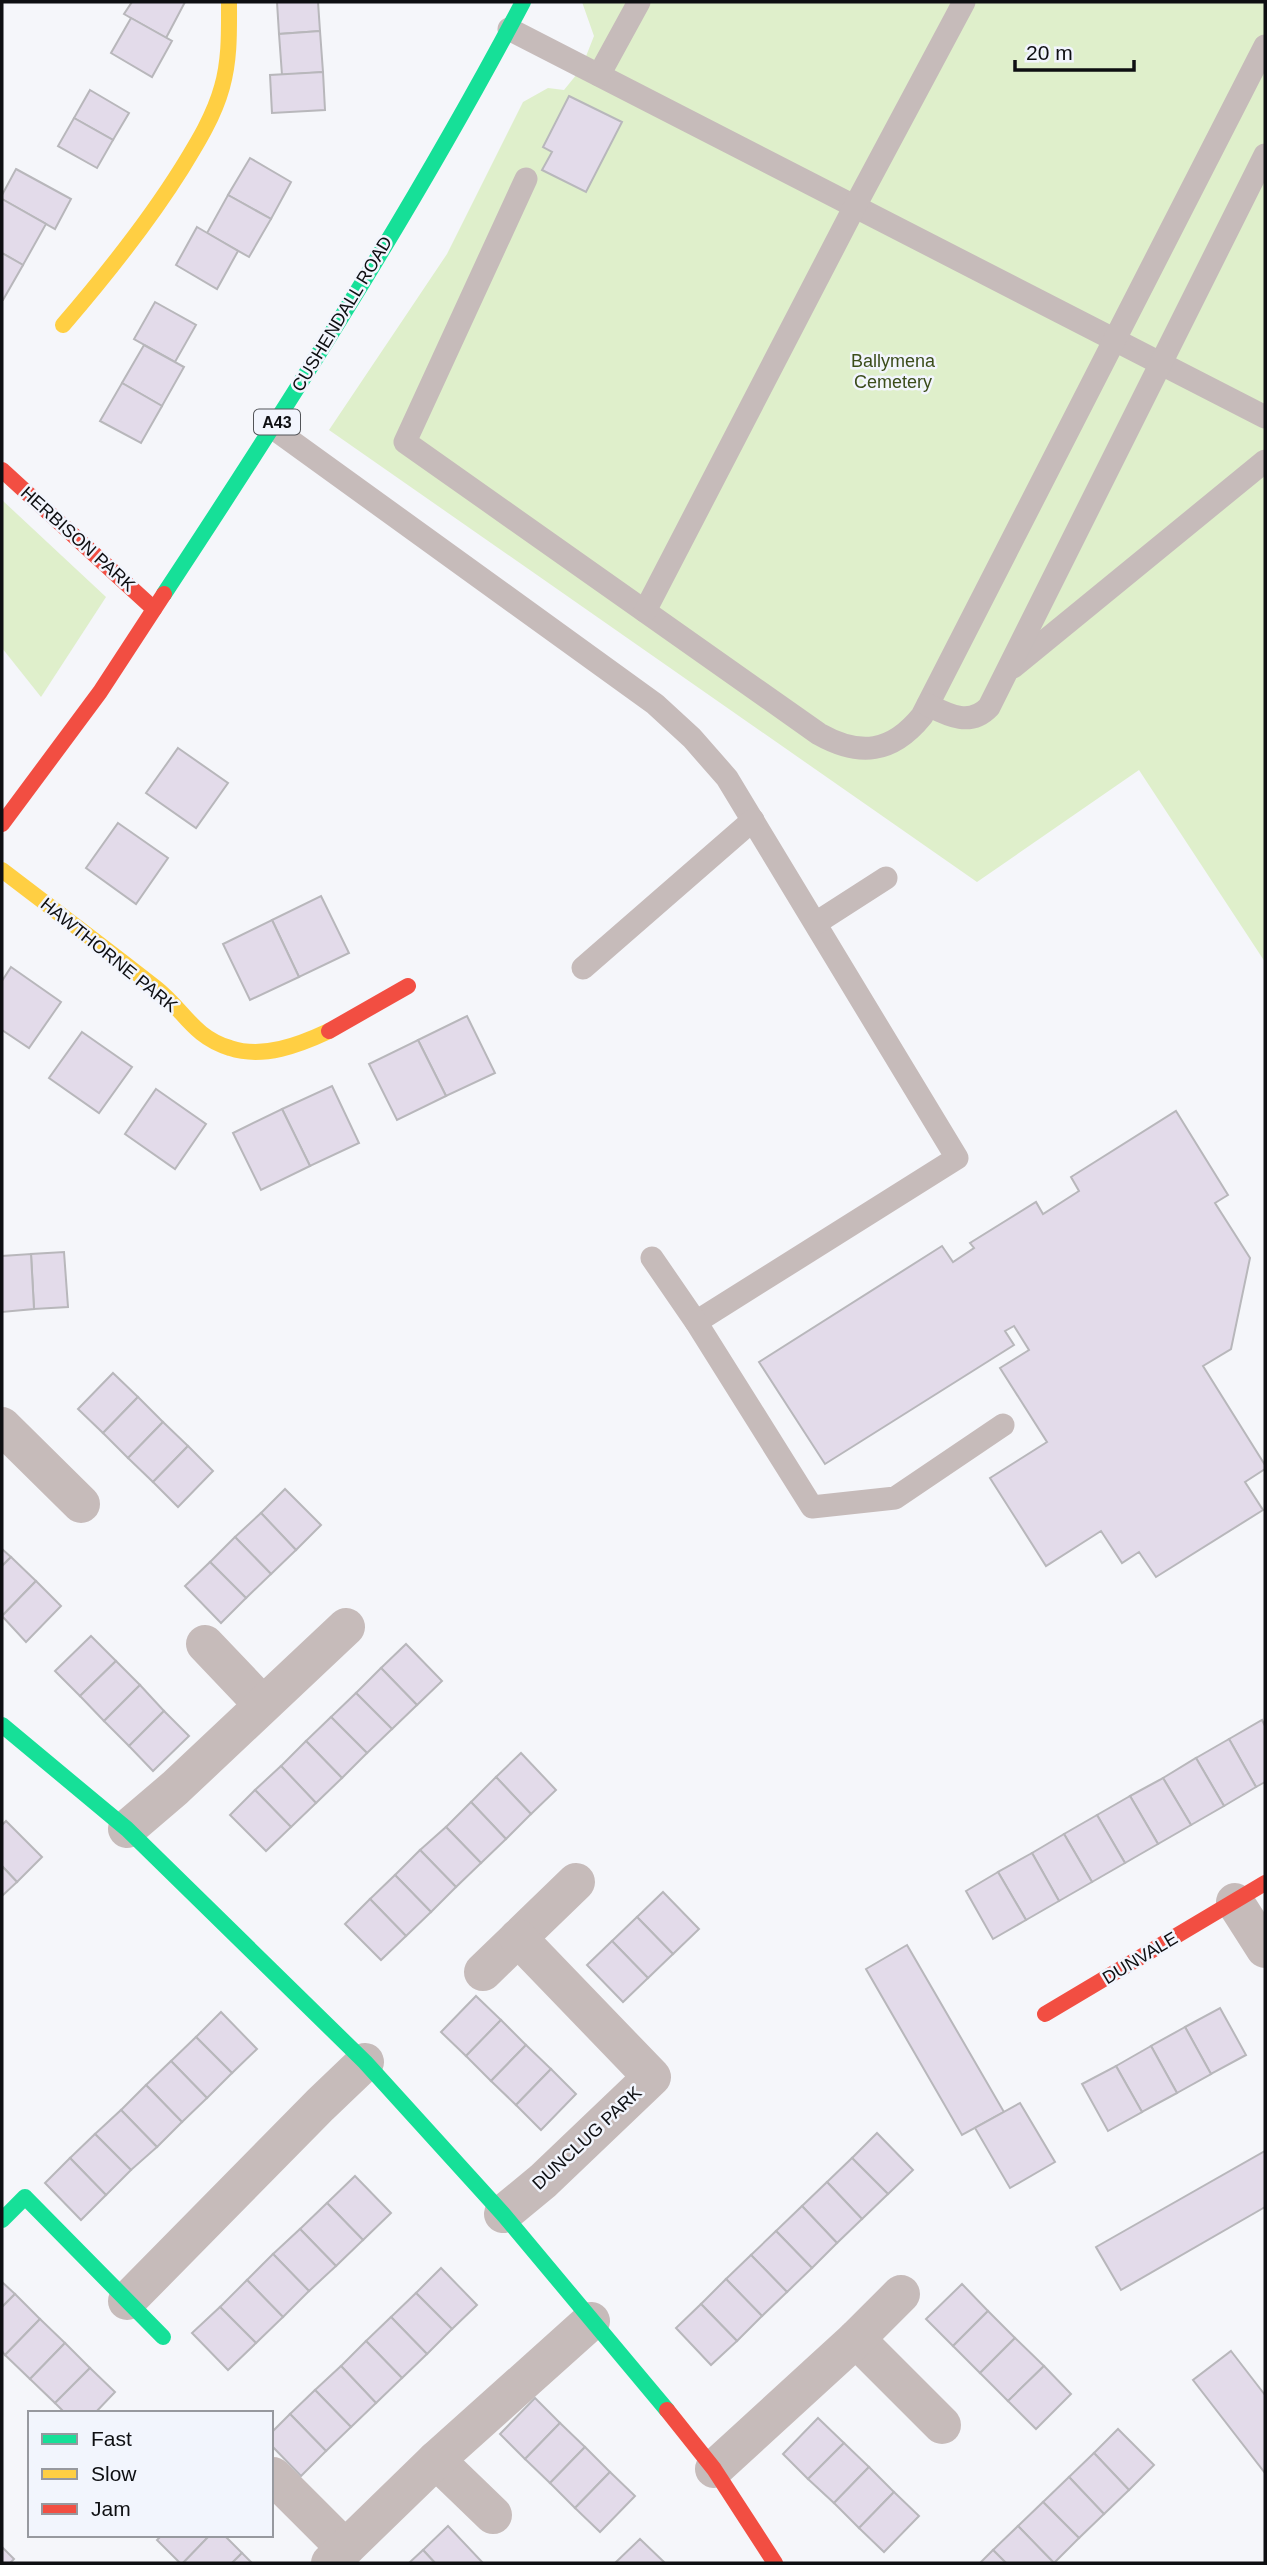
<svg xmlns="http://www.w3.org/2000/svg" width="1267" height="2565" font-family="Helvetica,sans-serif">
<rect width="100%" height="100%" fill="#f5f6fa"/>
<g fill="#dfefcb">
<polygon points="582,2 1265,2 1265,962 1139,770 977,882 329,430 447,254 523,102 548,88 564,90 581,69 594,36"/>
<polygon points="2,500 106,597 41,697 2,648"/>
</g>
<g fill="#e3dbea" stroke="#b8b7bb" stroke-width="2">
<polygon points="132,2 185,2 166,38 124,14"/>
<polygon points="277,2 318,2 320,31 279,34"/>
<polygon points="131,18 172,41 152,77 111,53"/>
<polygon points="320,31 323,72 282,75 279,34"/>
<polygon points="323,72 325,110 272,113 270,75"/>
<polygon points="90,90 129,113 113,140 74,118"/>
<polygon points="569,96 622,122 586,192 542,170 552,152 543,147"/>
<polygon points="74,118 113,140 97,168 58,146"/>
<polygon points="250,158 291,182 271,219 228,195"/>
<polygon points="16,169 71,199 55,229 2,199 2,195"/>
<polygon points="228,195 271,219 249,257 207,233"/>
<polygon points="2,199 46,224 23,265 2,253"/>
<polygon points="197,227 238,251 217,289 176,265"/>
<polygon points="2,253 23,265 3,300 2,300"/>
<polygon points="155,302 196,325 175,362 134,339"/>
<polygon points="144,345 184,367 162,406 122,383"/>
<polygon points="122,383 162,406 141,443 100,421"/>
<polygon points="178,748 228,783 196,828 146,793"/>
<polygon points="118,823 168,858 136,904 86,868"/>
<polygon points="321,896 349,953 299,977 272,920"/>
<polygon points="272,920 299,977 250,1000 223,944"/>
<polygon points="11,967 61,1002 29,1048 2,1030 2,981"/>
<polygon points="467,1016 495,1073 446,1096 418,1040"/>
<polygon points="82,1032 132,1067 99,1113 49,1078"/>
<polygon points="418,1040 446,1096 397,1120 369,1064"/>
<polygon points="332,1086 359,1143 310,1166 282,1109"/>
<polygon points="156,1089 206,1124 175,1169 125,1134"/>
<polygon points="282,1109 310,1166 261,1190 233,1133"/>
<polygon points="1176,1111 1228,1195 1215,1203 1250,1258 1231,1349 1203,1366 1265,1465 1265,1469 1245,1482 1263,1510 1156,1577 1139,1552 1122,1563 1101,1531 1046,1566 990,1478 1047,1442 1000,1368 1029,1350 1014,1326 1005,1331 1014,1345 825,1464 759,1362 942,1246 953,1262 974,1248 970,1243 1036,1202 1043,1214 1079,1191 1071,1177"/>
<polygon points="64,1252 68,1307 34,1309 31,1254"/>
<polygon points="31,1254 34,1309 2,1312 2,1256"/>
<polygon points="113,1373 138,1397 103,1433 78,1409"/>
<polygon points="138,1397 163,1422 128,1458 103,1433"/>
<polygon points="163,1422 188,1446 153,1482 128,1458"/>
<polygon points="188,1446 213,1471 178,1507 153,1482"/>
<polygon points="285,1489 321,1525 296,1550 261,1513"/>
<polygon points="261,1513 296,1550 271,1574 235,1537"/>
<polygon points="235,1537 271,1574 246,1598 210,1562"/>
<polygon points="2,1549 11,1557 2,1566"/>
<polygon points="11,1557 36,1581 2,1616 2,1566"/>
<polygon points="210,1562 246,1598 221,1623 185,1586"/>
<polygon points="36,1581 61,1606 26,1642 2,1616"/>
<polygon points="91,1636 116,1661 80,1696 55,1671"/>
<polygon points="406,1644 442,1681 417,1705 381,1668"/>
<polygon points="116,1661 140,1685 104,1721 80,1696"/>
<polygon points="381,1668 417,1705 392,1729 356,1693"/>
<polygon points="140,1685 164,1711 129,1746 104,1721"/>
<polygon points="356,1693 392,1729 367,1753 331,1717"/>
<polygon points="164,1711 189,1736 153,1771 129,1746"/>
<polygon points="331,1717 367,1753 342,1778 306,1741"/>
<polygon points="1262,1720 1265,1726 1265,1782 1256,1787 1229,1739"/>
<polygon points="1229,1739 1256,1787 1224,1806 1196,1758"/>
<polygon points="306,1741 342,1778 316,1803 281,1766"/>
<polygon points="521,1753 556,1790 531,1814 496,1777"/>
<polygon points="1196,1758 1224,1806 1191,1825 1163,1778"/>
<polygon points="281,1766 316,1803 291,1827 255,1790"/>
<polygon points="496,1777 531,1814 506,1839 471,1802"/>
<polygon points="1163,1778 1191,1825 1158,1844 1130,1796"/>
<polygon points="255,1790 291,1827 266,1851 230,1815"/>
<polygon points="1130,1796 1158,1844 1125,1863 1097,1815"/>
<polygon points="471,1802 506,1839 481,1863 446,1827"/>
<polygon points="1097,1815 1125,1863 1092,1882 1064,1834"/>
<polygon points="6,1821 42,1857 17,1882 2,1866 2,1825"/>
<polygon points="446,1827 481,1863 456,1887 420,1850"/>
<polygon points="1064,1834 1092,1882 1059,1901 1032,1853"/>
<polygon points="420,1850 456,1887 431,1912 395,1875"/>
<polygon points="1032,1853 1059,1901 1026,1920 998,1872"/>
<polygon points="2,1866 17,1882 2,1896"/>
<polygon points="998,1872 1026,1920 993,1939 966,1891"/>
<polygon points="395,1875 431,1912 406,1936 370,1899"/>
<polygon points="663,1892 699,1929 673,1954 637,1917"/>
<polygon points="370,1899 406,1936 381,1960 345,1924"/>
<polygon points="637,1917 673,1954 648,1978 612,1941"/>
<polygon points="612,1941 648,1978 623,2002 587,1965"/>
<polygon points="907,1945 1004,2112 962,2135 866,1969"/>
<polygon points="476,1996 501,2020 466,2056 441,2032"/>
<polygon points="1220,2008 1246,2055 1211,2074 1185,2027"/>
<polygon points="221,2012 257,2049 232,2073 196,2037"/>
<polygon points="501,2020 526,2045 491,2081 466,2056"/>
<polygon points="1185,2027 1211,2074 1177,2093 1151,2046"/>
<polygon points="196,2037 232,2073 207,2098 171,2061"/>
<polygon points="526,2045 551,2069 516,2105 491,2081"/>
<polygon points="1151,2046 1177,2093 1142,2112 1116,2066"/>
<polygon points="171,2061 207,2098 182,2122 146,2085"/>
<polygon points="1116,2066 1142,2112 1108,2131 1082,2084"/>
<polygon points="551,2069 576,2094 541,2130 516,2105"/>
<polygon points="146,2085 182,2122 157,2147 121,2110"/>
<polygon points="1020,2103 1055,2162 1010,2188 975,2128"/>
<polygon points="121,2110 157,2147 131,2170 95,2134"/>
<polygon points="877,2133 913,2170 888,2194 852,2158"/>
<polygon points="95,2134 131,2170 106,2195 70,2158"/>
<polygon points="1265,2151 1265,2207 1121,2290 1096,2247"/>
<polygon points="70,2158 106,2195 81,2220 45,2183"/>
<polygon points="852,2158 888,2194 862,2219 827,2182"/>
<polygon points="355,2176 391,2213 363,2240 327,2203"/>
<polygon points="827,2182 862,2219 837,2243 802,2206"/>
<polygon points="327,2203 363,2240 336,2266 300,2229"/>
<polygon points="802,2206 837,2243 812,2268 776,2231"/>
<polygon points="300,2229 336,2266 309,2291 273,2254"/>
<polygon points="776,2231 812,2268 787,2292 751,2255"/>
<polygon points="273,2254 309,2291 283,2317 247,2280"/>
<polygon points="751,2255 787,2292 762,2316 726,2279"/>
<polygon points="441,2268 477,2305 452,2329 416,2293"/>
<polygon points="726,2279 762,2316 737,2341 701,2304"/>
<polygon points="247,2280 283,2317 256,2343 220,2307"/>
<polygon points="2,2282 15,2294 2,2307"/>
<polygon points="962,2284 988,2311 953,2346 926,2319"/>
<polygon points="416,2293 452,2329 427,2354 391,2317"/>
<polygon points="15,2294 40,2319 5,2355 2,2351 2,2307"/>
<polygon points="701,2304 737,2341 711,2365 676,2328"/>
<polygon points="220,2307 256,2343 228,2370 192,2333"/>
<polygon points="988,2311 1015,2338 980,2373 953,2346"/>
<polygon points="391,2317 427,2354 402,2378 366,2341"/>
<polygon points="40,2319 65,2343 30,2379 5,2355"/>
<polygon points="1015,2338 1044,2366 1008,2401 980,2373"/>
<polygon points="366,2341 402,2378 376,2403 341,2366"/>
<polygon points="65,2343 90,2368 55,2403 30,2379"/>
<polygon points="1231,2351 1265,2395 1265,2473 1193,2380"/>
<polygon points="341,2366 376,2403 351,2427 315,2390"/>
<polygon points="1044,2366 1071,2394 1036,2429 1008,2401"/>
<polygon points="90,2368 115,2392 95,2413 65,2413 55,2403"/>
<polygon points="315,2390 351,2427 326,2451 290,2414"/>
<polygon points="535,2398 560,2423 525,2459 500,2434"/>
<polygon points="290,2414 326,2451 301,2476 271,2445 271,2433"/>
<polygon points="818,2418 844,2443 808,2479 783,2454"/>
<polygon points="560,2423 585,2447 550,2483 525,2459"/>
<polygon points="1118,2429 1154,2465 1129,2490 1094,2453"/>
<polygon points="844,2443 869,2467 834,2503 808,2479"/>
<polygon points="585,2447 610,2472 575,2508 550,2483"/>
<polygon points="1094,2453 1129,2490 1104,2514 1069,2477"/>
<polygon points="869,2467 894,2492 859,2528 834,2503"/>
<polygon points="610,2472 635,2496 600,2532 575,2508"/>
<polygon points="1069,2477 1104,2514 1079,2538 1043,2502"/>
<polygon points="894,2492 919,2516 884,2552 859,2528"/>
<polygon points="1043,2502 1079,2538 1054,2563 1018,2526"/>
<polygon points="448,2526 483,2563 435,2563 423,2550"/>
<polygon points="1018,2526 1054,2563 1006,2563 993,2550"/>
<polygon points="162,2535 210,2535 183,2563 180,2563 157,2540"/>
<polygon points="210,2535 224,2535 242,2553 232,2563 183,2563"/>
<polygon points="640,2539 665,2563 615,2563"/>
<polygon points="2,2547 14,2559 10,2563 2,2563"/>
<polygon points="423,2550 435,2563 409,2563"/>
<polygon points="993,2550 1006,2563 980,2563"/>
<polygon points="242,2553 252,2563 232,2563"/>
</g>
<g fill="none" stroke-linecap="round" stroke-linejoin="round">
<g stroke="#c6bbba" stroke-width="23">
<polyline points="509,29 1265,417"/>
<polyline points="599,75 639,2"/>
<path d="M526,179L405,442L819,734C860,757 892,753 922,716L1265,46"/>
<polyline points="273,428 655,704 692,738 727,778 957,1158 696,1322"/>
<polyline points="645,611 855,206 964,2"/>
<polyline points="1013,667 1265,461"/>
<path d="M928,705C948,715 970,727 989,707L1265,155"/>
<polyline points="816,923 886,878"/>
<polyline points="583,968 753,820"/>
<polyline points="652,1258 696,1322 812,1507 895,1498 1003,1425"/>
</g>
<g stroke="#c6bbba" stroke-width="38">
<polyline points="2,1426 81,1504"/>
<polyline points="205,1644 262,1704"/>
<polyline points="127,1829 175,1788 346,1627"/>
<polyline points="1235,1902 1265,1949"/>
<polyline points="483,1972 576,1882"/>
<polyline points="503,2214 543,2181 652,2077 518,1938"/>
<polyline points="127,2301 320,2105 365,2062"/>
<polyline points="856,2339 942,2425"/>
<polyline points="436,2460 493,2515"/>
<polyline points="714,2469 856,2339 901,2294"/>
<polyline points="273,2476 345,2548"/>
<polyline points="330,2563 436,2460 591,2321"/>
</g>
<g stroke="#16e098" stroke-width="16">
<path d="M164,594C291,401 415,206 523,2"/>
<polyline points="2,1725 127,1829 365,2062 503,2214 667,2410"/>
<polyline points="2,2220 25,2197 163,2337"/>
</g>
<g stroke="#ffcf43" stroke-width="16">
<path d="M63,325C106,275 147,224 182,168C198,142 214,116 222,87C230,59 229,30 229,2"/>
<path d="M2,870C53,909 105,948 156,988C184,1010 193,1037 230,1048C263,1059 299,1045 329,1031"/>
</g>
<g stroke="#f24e42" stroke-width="16">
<polyline points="2,470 154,609"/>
<polyline points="2,824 100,692 164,594"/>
<polyline points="329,1031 408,986"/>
<polyline points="1045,2014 1265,1883"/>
<polyline points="667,2410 714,2469 775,2563"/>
</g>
</g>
<g text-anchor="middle" stroke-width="5" stroke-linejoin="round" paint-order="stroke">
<rect fill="#f2f5fd" stroke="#525458" stroke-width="2" x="254" y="409.5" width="46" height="25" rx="5"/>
<g font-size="16" font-weight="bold" fill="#0e0f12">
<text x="277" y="428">A43</text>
</g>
<g font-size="18" fill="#0e0f12" stroke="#f2f5fd">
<text transform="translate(342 314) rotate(-59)" y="6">CUSHENDALL ROAD</text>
<text transform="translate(78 539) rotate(42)" y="6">HERBISON PARK</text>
<text transform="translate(109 955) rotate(39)" y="6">HAWTHORNE PARK</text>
<text transform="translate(1140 1958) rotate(-31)" y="6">DUNVALE</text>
<text transform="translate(587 2138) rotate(-43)" y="6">DUNCLUG PARK</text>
</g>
<g font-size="18" fill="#3b4d1b" stroke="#f2f5fd">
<text x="893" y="367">Ballymena<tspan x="893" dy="21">Cemetery</tspan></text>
</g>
</g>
<rect width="1267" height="2565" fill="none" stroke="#0e0f12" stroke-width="7"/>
<rect x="28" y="2411" width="245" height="126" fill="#f2f5fd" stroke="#97999f" stroke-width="2"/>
<rect x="42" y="2434" width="35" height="10" fill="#16e098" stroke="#97999f" stroke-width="2"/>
<text x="91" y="2446" font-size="21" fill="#0e0f12">Fast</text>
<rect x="42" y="2469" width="35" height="10" fill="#ffcf43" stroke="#97999f" stroke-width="2"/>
<text x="91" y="2481" font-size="21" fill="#0e0f12">Slow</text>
<rect x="42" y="2504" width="35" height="10" fill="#f24e42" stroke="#97999f" stroke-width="2"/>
<text x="91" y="2516" font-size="21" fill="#0e0f12">Jam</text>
<path d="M1015 60v10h119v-10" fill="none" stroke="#0e0f12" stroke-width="3.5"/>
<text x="1026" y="60" font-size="21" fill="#0e0f12" stroke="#f2f5fd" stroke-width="5" paint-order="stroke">20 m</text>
</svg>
